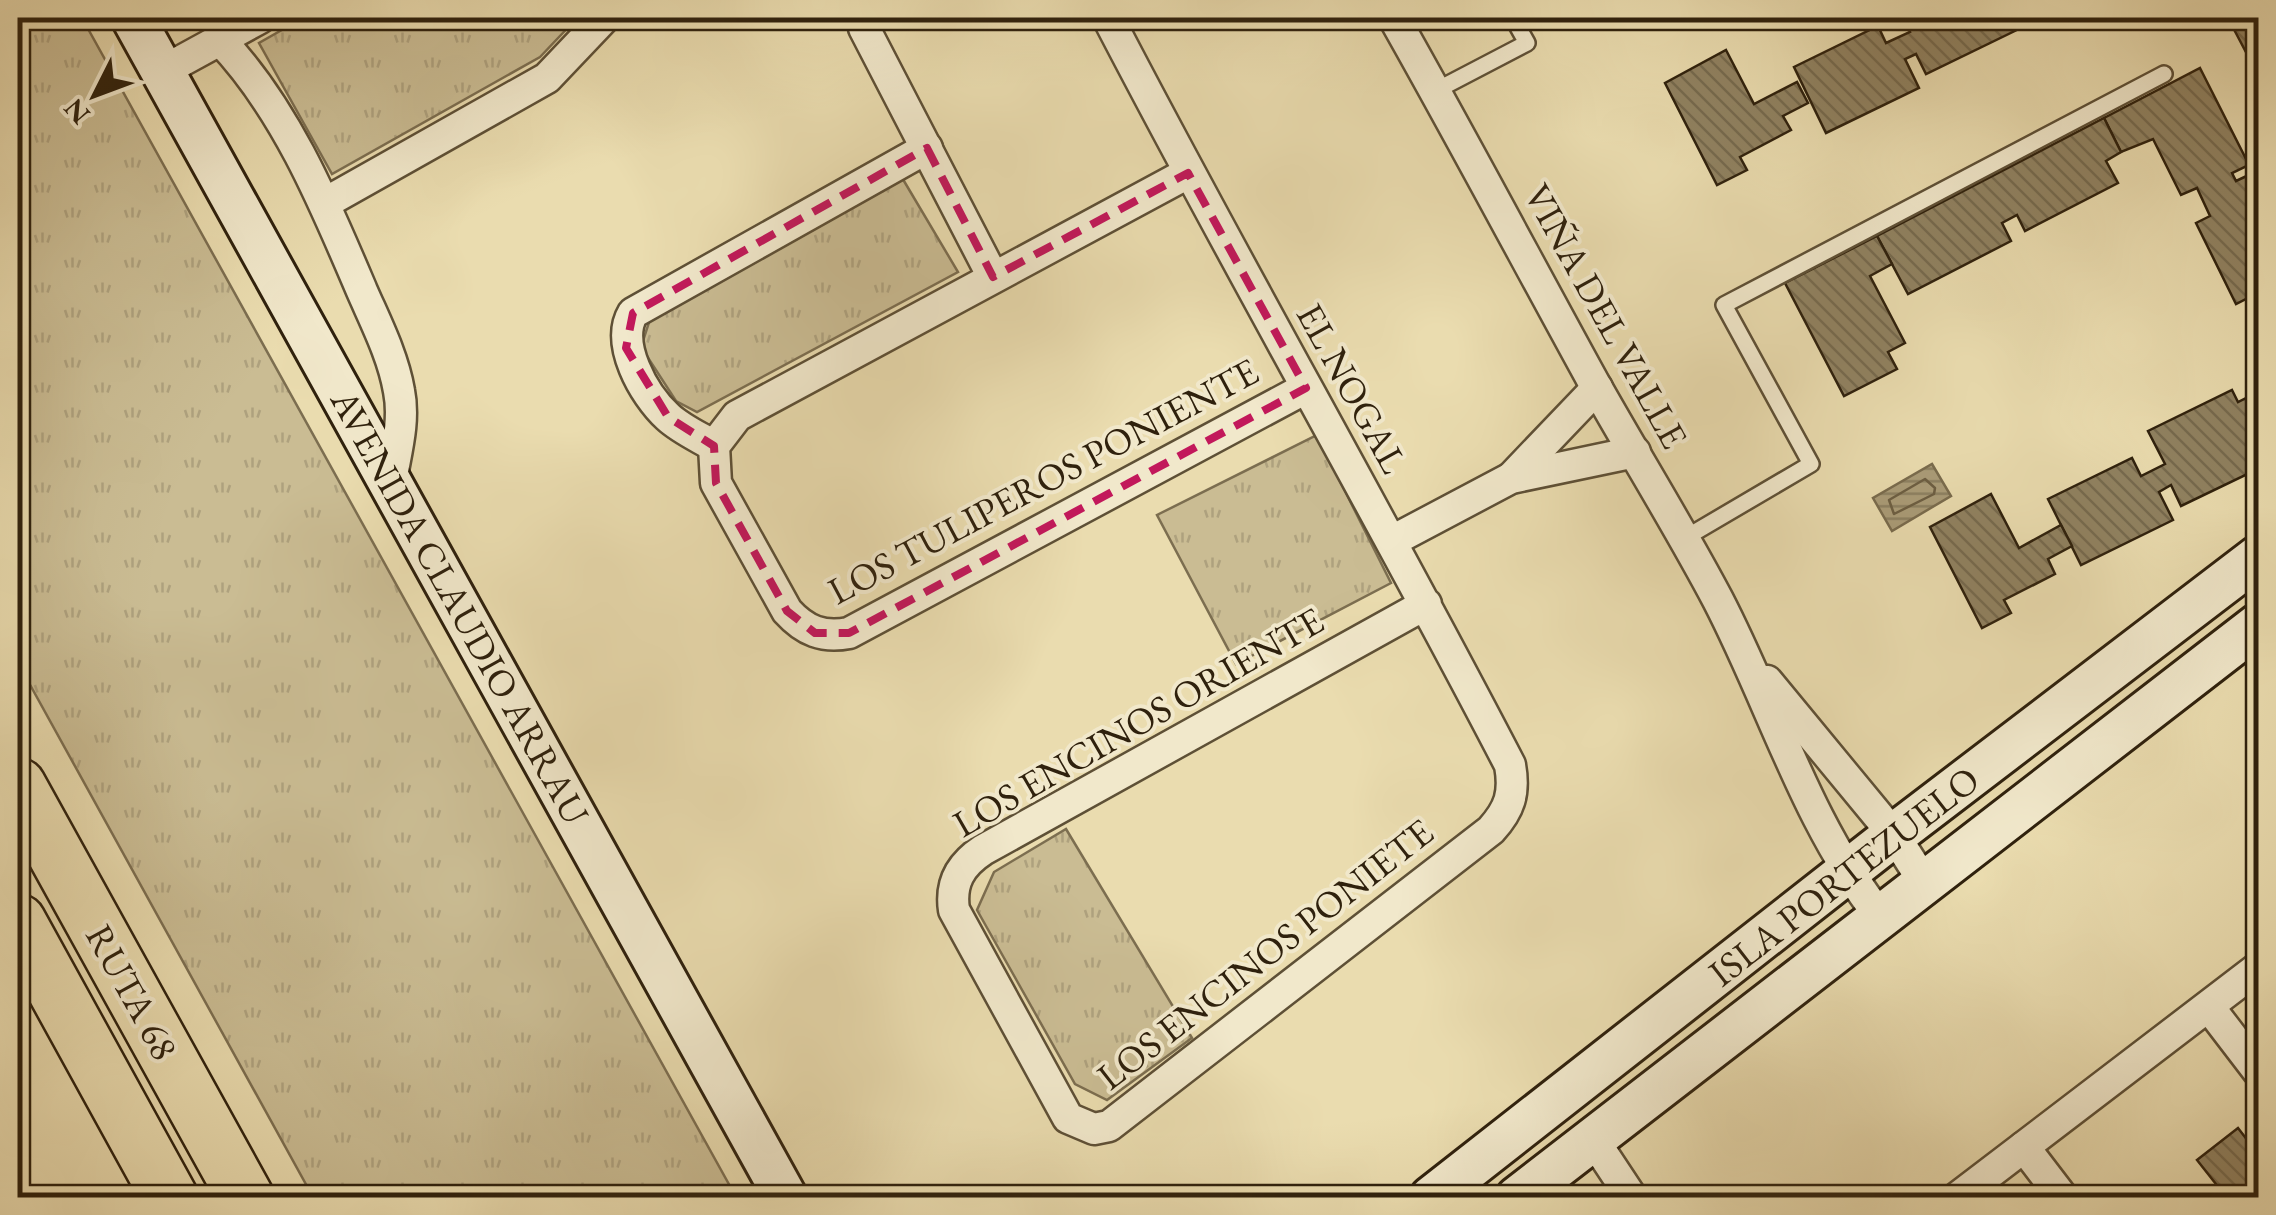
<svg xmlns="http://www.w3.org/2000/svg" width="2276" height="1215" font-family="'EB Garamond',serif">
<defs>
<pattern id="grass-tufts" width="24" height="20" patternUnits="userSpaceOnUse" patternTransform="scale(2.5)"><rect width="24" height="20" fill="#cabc93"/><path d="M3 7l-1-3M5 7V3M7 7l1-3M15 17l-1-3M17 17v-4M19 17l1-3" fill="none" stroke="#aea17e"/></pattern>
<pattern id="water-rules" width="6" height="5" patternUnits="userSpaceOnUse" patternTransform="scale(2.5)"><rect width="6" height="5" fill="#aa9c78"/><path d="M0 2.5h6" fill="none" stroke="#8b7f61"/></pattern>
<pattern id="building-back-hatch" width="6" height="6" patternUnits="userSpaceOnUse" patternTransform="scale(2.5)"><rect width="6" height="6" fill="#908261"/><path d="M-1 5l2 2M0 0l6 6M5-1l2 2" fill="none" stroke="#766a4e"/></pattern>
</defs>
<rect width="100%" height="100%" fill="#eadcaf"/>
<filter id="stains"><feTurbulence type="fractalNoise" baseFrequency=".002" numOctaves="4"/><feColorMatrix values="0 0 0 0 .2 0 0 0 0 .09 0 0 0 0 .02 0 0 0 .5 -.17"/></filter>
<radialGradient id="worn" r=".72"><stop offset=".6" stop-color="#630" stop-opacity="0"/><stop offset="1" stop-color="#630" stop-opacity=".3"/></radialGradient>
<g fill="url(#grass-tufts)" stroke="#7c6e50" stroke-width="2.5">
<polygon points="18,18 82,18 736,1197 313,1197 18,663"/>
<polygon points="303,18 577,18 540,57 332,174 259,43"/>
<polygon points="901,176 958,272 697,412 676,401 641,347 651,316"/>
<polygon points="1317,435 1391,583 1236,664 1157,515"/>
<polygon points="1066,829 1192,1038 1107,1100 1075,1084 977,910 994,872"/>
</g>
<polygon fill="url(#water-rules)" stroke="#796b4d" stroke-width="2.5" points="1932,464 1951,496 1892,531 1873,498"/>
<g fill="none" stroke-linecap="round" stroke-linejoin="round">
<polygon stroke="#6c5e42" stroke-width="2.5" points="1925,479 1935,488 1934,494 1894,514 1889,500"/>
</g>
<g fill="url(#building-back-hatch)" stroke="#2f210d" stroke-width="2.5">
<polygon points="1903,18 2021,18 2025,26 1926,74 1916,54 1905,59 1919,88 1826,133 1794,67 1878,26 1886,43 1910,32"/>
<polygon points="2228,18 2258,18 2258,75"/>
<polygon points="1726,50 1754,104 1797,82 1808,103 1783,116 1791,130 1740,157 1747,170 1717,185 1665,83"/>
<polygon points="2200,68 2249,165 2232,173 2236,181 2253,173 2258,184 2258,303 2254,295 2236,304 2196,223 2210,216 2197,188 2181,195 2153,139 2121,152 2104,118"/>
<polygon points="2104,118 2121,152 2106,161 2118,183 2025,231 2017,215 2002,223 2011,241 1908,294 1877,236"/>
<polygon points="1877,236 1892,264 1870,276 1905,343 1888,352 1897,369 1844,396 1785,283"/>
<polygon points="2232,390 2238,402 2258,392 2258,469 2181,506 2171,485 2159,492 2173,520 2081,565 2048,499 2132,458 2141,476 2165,464 2148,431"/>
<polygon points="1991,494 2019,548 2061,525 2072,546 2048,559 2055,574 2004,600 2011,613 1982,628 1930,527"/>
<polygon points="2238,1128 2258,1154 2258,1198 2227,1198 2197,1160"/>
</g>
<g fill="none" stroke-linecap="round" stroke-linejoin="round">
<g stroke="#5e5036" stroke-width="20">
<g id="lane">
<polyline points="1435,91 1527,43 1513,18"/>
<polyline points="1685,538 1811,464 1724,305 2164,74"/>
</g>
</g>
<g stroke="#5e5036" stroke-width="35">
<g id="street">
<path d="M1108,18C1238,269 1380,514 1510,765C1515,793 1510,809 1491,830L1109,1126L1094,1129L1068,1118L954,910C950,883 960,865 983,850L1426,604"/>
<path d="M1394,18C1462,138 1527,261 1594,383C1635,456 1679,526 1718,600C1773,706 1806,822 1880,916"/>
<polyline points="864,28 993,277"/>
<path d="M220,40C286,109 325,204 362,291C376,323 393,356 399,391C405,421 396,452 391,481"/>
<polyline points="163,71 260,18"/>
<path d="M1188,173L737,416L714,446L716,483L787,611C805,631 823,638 849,633L1306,388"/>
<polyline points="325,203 547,78 604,18"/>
<path d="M714,446C699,437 681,429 668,417C643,394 615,343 633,313L927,148"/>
<polyline points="1511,478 1597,388"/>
<polyline points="1392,541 1511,478 1635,452"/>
<polyline points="1767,681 1894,835 1924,882"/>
<polyline points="2209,1007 2258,1071"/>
<polyline points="1593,1139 1632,1198"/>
<polyline points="2024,1147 2063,1198"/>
<polyline points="1957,1198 2258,968"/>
</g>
</g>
<g stroke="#2f210d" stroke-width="48">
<g id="secondary">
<polyline points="133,18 786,1198"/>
<polyline points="1431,1198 1894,835 2258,557"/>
<polyline points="1517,1198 2258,625"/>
</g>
</g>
<g stroke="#2f210d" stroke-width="60">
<g id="highway">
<polyline points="18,786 246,1198"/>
<polyline points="18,922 170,1198"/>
</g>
</g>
<use href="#lane" stroke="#f1e8cb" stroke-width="15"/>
<use href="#street" stroke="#f1e8cb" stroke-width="30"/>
<use href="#secondary" stroke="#f1e8cb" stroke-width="42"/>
<use href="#highway" stroke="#eadcaf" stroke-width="55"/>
</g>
<path fill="none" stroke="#c2185b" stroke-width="8" stroke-dasharray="20 12" stroke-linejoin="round" d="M927,148L993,277L1188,173L1306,388L849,633H815L787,611L716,483L714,446L668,417L626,348L633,313Z"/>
<g text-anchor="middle" stroke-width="8" stroke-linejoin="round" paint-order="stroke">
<g font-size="38" fill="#2f210d" stroke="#f1e8cb">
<text transform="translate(1606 316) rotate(61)" y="13">VIÑA DEL VALLE</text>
<text transform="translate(1352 388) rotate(61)" y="13">EL NOGAL</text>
<text transform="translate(1043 481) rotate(-28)" y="13">LOS TULIPEROS PONIENTE</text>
<text transform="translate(460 607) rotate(61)" y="13">AVENIDA CLAUDIO ARRAU</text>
<text transform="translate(1138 722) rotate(-30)" y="13">LOS ENCINOS ORIENTE</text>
<text transform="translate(1844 876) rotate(-38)" y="13">ISLA PORTEZUELO</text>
<text transform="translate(1265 954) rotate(-38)" y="13">LOS ENCINOS PONIETE</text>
<text transform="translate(132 992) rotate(61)" y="13">RUTA 68</text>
</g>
</g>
<rect width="2276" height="1215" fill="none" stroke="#eadcaf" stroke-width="60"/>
<rect x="20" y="20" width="2236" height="1175" fill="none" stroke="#2f210d" stroke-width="5"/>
<rect x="30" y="30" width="2216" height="1155" fill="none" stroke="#2f210d" stroke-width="2.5"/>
<g transform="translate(95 95) rotate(228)" stroke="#f1e8cb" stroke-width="8" paint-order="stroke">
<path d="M0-8L18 38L0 25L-18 38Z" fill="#2f210d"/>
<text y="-15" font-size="28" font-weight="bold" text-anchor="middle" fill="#2f210d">N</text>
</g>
<rect width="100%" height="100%" filter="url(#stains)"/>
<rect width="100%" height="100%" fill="url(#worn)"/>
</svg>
